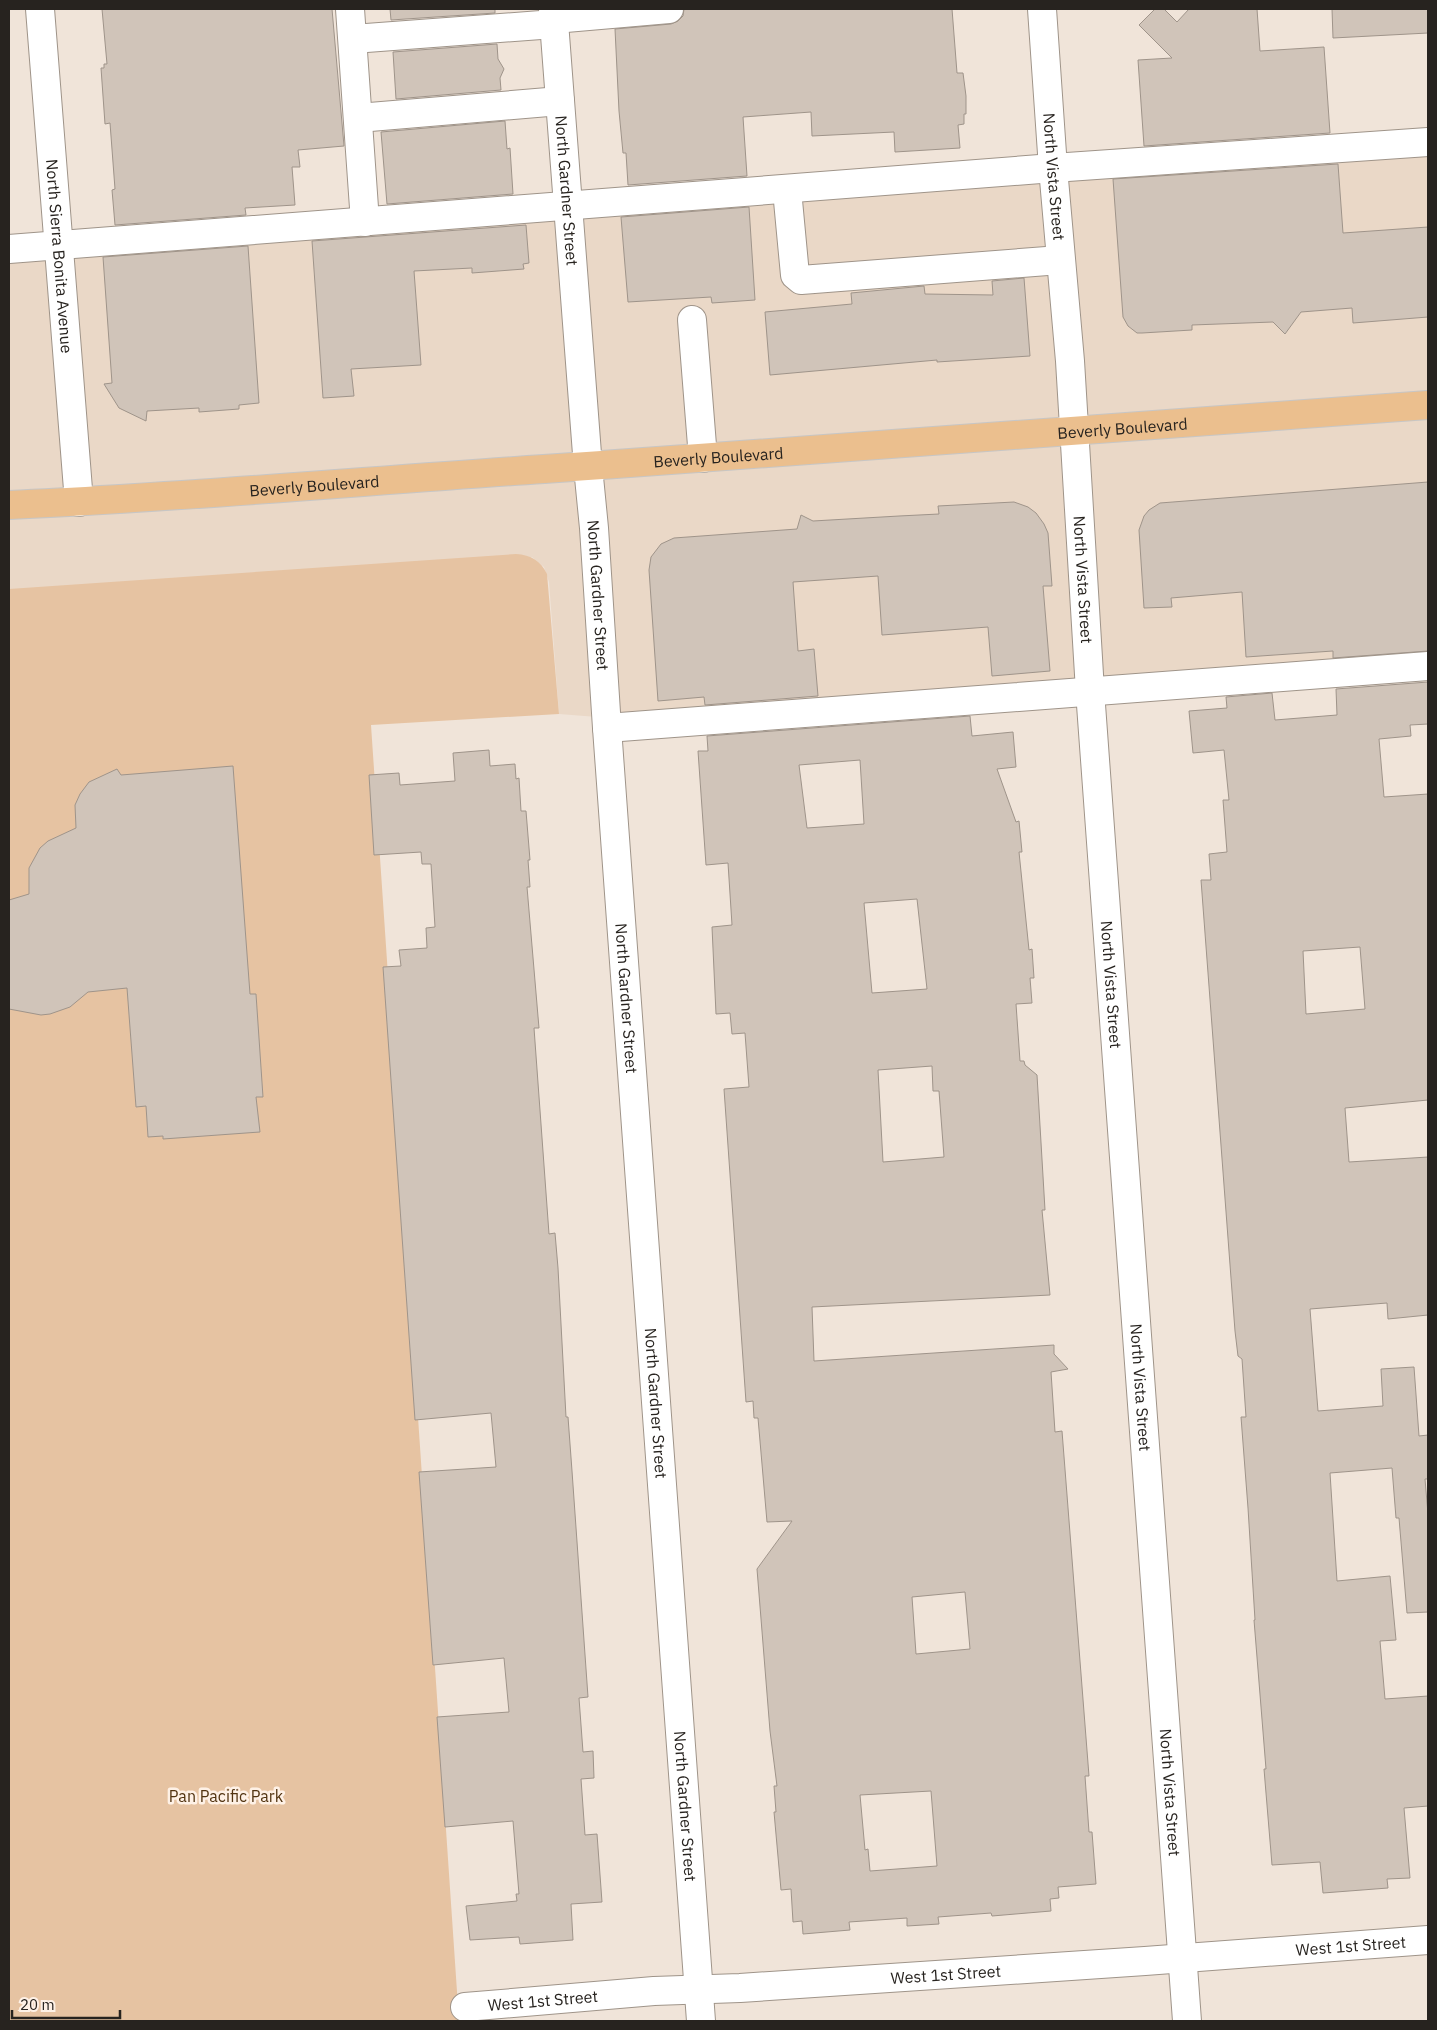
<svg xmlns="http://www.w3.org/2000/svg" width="1437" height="2030" font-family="'IBM Plex Sans',sans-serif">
<rect width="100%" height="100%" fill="#f0e4d9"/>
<polygon fill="#ead8c7" points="1428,137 1428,667 648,721 559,714 549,582 544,567 532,557 9,592 9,244"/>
<path fill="#e6c3a2" d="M516,554C531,555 541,561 547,574L559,714L371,725L459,2021H9V589Z"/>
<g fill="#d0c4b9" stroke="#9f948a" fill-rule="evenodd">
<polygon points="102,9 332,9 344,146 298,150 300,167 292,167 295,205 245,208 246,215 115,225 112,190 115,189 110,123 105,124 101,68 104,68 104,64 107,64"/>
<polygon points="390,9 495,9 495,13 391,20"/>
<polygon points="684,9 952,9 957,73 963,73 966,96 966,114 964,114 964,124 958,125 960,148 895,152 894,132 812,136 811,112 743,117 747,176 628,185 626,153 623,153 619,111 615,29 671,24 678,21 683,16"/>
<polygon points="1155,9 1164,9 1177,22 1189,9 1257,9 1260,51 1324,47 1330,133 1144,146 1138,60 1172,58 1139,25"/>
<polygon points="1332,9 1428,9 1428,33 1333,38"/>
<polygon points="497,44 498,59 504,69 500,78 501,90 396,99 393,52"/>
<polygon points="505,121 507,149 510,148 513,194 387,204 381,132"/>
<polygon points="1338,164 1343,233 1428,227 1428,317 1353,323 1352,308 1301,312 1285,334 1273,322 1192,325 1192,330 1142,333 1137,333 1128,326 1123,317 1113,179"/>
<polygon points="749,207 755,300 712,303 711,297 628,302 621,217"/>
<polygon points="526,225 529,263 523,264 524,269 472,273 472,268 414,271 421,365 351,369 354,396 323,398 312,241"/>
<polygon points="248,246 259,403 239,405 239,409 199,412 199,408 147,411 146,421 119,408 104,384 112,383 103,257"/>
<polygon points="1024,278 1030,356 937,362 937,360 770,375 765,312 852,304 851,293 924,286 925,294 993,295 992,281"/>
<polygon points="1428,482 1428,651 1333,658 1333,651 1246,657 1242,592 1171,598 1172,607 1144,608 1139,530 1144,516 1149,510 1160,503"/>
<polygon points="1014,502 1028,507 1036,513 1044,524 1048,533 1052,586 1043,586 1050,671 992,676 988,627 882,635 878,576 793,582 798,651 814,649 818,696 705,705 704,697 658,701 649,570 651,557 661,544 674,538 797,529 801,515 813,521 899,516 939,514 938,506"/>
<path d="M1428,682V724L1410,725L1411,736L1379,739L1384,797L1428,794V1100L1345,1108L1349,1162L1428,1157V1315L1388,1319L1387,1303L1310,1309L1318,1411L1383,1406L1381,1369L1414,1367L1419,1436L1428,1435V1479H1425L1428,1514V1612L1407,1613L1399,1518H1396L1392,1468L1330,1473L1337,1581L1390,1576L1396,1640L1380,1641L1385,1699L1428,1696V1806L1404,1808L1410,1878L1387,1879L1388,1888L1323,1893L1320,1862L1272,1865L1264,1769H1266L1254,1620H1255L1248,1508L1241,1417H1246L1242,1359L1238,1356L1235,1331L1201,880H1211L1209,854L1227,852L1223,800H1229L1224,750L1193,753L1189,711L1227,708L1226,697L1272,693L1275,720L1337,715L1336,689ZM1360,947L1365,1009L1306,1014L1303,951Z"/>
<path d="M970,716L972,736L1013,732L1016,767L997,769L1016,822L1019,821L1022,852H1019L1029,950L1032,949L1034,978H1030L1032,1003L1016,1004L1020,1061H1024L1025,1065L1037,1075L1045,1210H1042L1050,1295L812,1307L814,1361L1054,1345V1354L1068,1369L1051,1372L1055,1432L1062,1431L1089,1776H1085L1089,1832H1092L1096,1884L1058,1887L1059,1898L1050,1899L1051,1911L992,1916L991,1913L938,1917L939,1924L907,1926V1918L849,1922L850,1930L803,1934L802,1921L793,1922L791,1889L781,1890L774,1812H776L774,1786H777L770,1731L757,1569L792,1521L767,1522L758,1418H754L753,1401L746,1402L724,1089L749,1087L745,1033L732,1034L730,1013L716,1014L712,927L732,925L728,863L706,865L698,751H708L707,736ZM860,760L864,824L807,828L799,765ZM917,899L927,989L872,993L864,903ZM932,1066L933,1091H939L944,1157L883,1162L878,1070ZM965,1592L970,1649L916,1654L912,1597ZM931,1791L937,1866L870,1871L868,1849L865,1850L860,1795Z"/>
<polygon points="489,750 490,766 515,764 516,779 519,778 521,811 526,811 530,860 528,860 530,887 527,887 539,1028 534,1028 549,1234 555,1233 558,1268 566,1417 568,1417 572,1471 588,1697 579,1698 583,1752 593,1751 594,1778 581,1779 585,1835 597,1834 602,1902 571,1904 573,1940 520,1944 519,1937 470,1940 466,1906 517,1901 516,1894 519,1894 513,1821 445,1827 437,1717 509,1712 504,1658 433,1665 419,1472 496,1467 491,1413 415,1420 383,967 401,966 399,950 427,948 426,928 435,927 431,864 422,864 421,852 374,855 369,775 399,773 400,785 455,781 453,753"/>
<polygon points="233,766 250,994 256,994 263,1097 256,1097 260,1132 163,1139 163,1136 148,1137 146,1106 136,1107 127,988 88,992 70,1007 50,1014 41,1015 9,1009 9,900 29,894 29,868 40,848 48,841 76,828 75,805 80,794 89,782 117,769 121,775"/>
</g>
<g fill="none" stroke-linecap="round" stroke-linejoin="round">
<g stroke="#9f9489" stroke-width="30">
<g id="minor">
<path id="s1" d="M40,9L79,502"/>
<polyline points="350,9 365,222"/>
<path id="s2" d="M553,9L588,467L594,528L607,728L701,2021"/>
<path id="s3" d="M1042,9L1053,168L1070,361L1090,691L1187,2021"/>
<polyline points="554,19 669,9"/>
<polyline points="353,39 554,24"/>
<polyline points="358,118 560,101"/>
<polyline points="787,190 795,275 801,280 1060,260"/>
<polyline points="9,249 1053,168 1428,142"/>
<polyline points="692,320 703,458"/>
<polyline points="607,728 1428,666"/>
<path id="s4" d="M465,2007L654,1991L740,1988L1145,1961L1428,1940"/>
</g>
</g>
<g stroke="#c7c6c5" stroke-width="30">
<g id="major">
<path id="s5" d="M9,505C187,497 365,481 544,469C839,449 1134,428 1428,405"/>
</g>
</g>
<use href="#minor" stroke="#fff" stroke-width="28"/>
<use href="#major" stroke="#ebbf8e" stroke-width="28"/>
</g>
<g text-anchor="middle" stroke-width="5" stroke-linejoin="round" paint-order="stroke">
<g font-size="16" fill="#27231f" stroke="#fef1e6">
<text dy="6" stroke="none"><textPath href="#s3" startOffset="168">North Vista Street</textPath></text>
<text dy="6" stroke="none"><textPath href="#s2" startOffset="182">North Gardner Street</textPath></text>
<text dy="6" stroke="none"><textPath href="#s1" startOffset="248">North Sierra Bonita Avenue</textPath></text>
<text dy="6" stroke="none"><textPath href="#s5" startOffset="1116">Beverly Boulevard</textPath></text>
<text dy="6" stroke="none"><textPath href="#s5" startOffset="711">Beverly Boulevard</textPath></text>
<text dy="6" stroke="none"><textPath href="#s5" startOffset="306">Beverly Boulevard</textPath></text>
<text dy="6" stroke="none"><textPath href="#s3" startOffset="572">North Vista Street</textPath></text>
<text dy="6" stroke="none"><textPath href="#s2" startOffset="588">North Gardner Street</textPath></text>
<text dy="6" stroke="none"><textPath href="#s3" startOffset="978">North Vista Street</textPath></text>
<text dy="6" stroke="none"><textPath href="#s2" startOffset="992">North Gardner Street</textPath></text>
<text dy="6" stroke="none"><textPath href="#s3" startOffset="1382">North Vista Street</textPath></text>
<text dy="6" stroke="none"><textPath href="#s2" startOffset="1398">North Gardner Street</textPath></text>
<text dy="6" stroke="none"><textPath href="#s3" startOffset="1788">North Vista Street</textPath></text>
<text dy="6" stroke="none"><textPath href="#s2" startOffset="1802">North Gardner Street</textPath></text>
<text dy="6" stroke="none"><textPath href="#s4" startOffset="888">West 1st Street</textPath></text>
<text dy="6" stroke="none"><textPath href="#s4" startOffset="482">West 1st Street</textPath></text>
<text dy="6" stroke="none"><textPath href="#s4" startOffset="78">West 1st Street</textPath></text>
</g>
<g font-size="16" fill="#513310" stroke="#fef1e6">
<text x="226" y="1802">Pan Pacific Park</text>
</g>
</g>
<rect width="1437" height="2030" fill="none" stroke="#27231f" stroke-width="20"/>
<path d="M12 2010v8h108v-8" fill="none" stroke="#27231f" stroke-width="2.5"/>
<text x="20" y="2010" font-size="15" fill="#27231f" stroke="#fef1e6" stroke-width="4" paint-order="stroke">20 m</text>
</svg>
